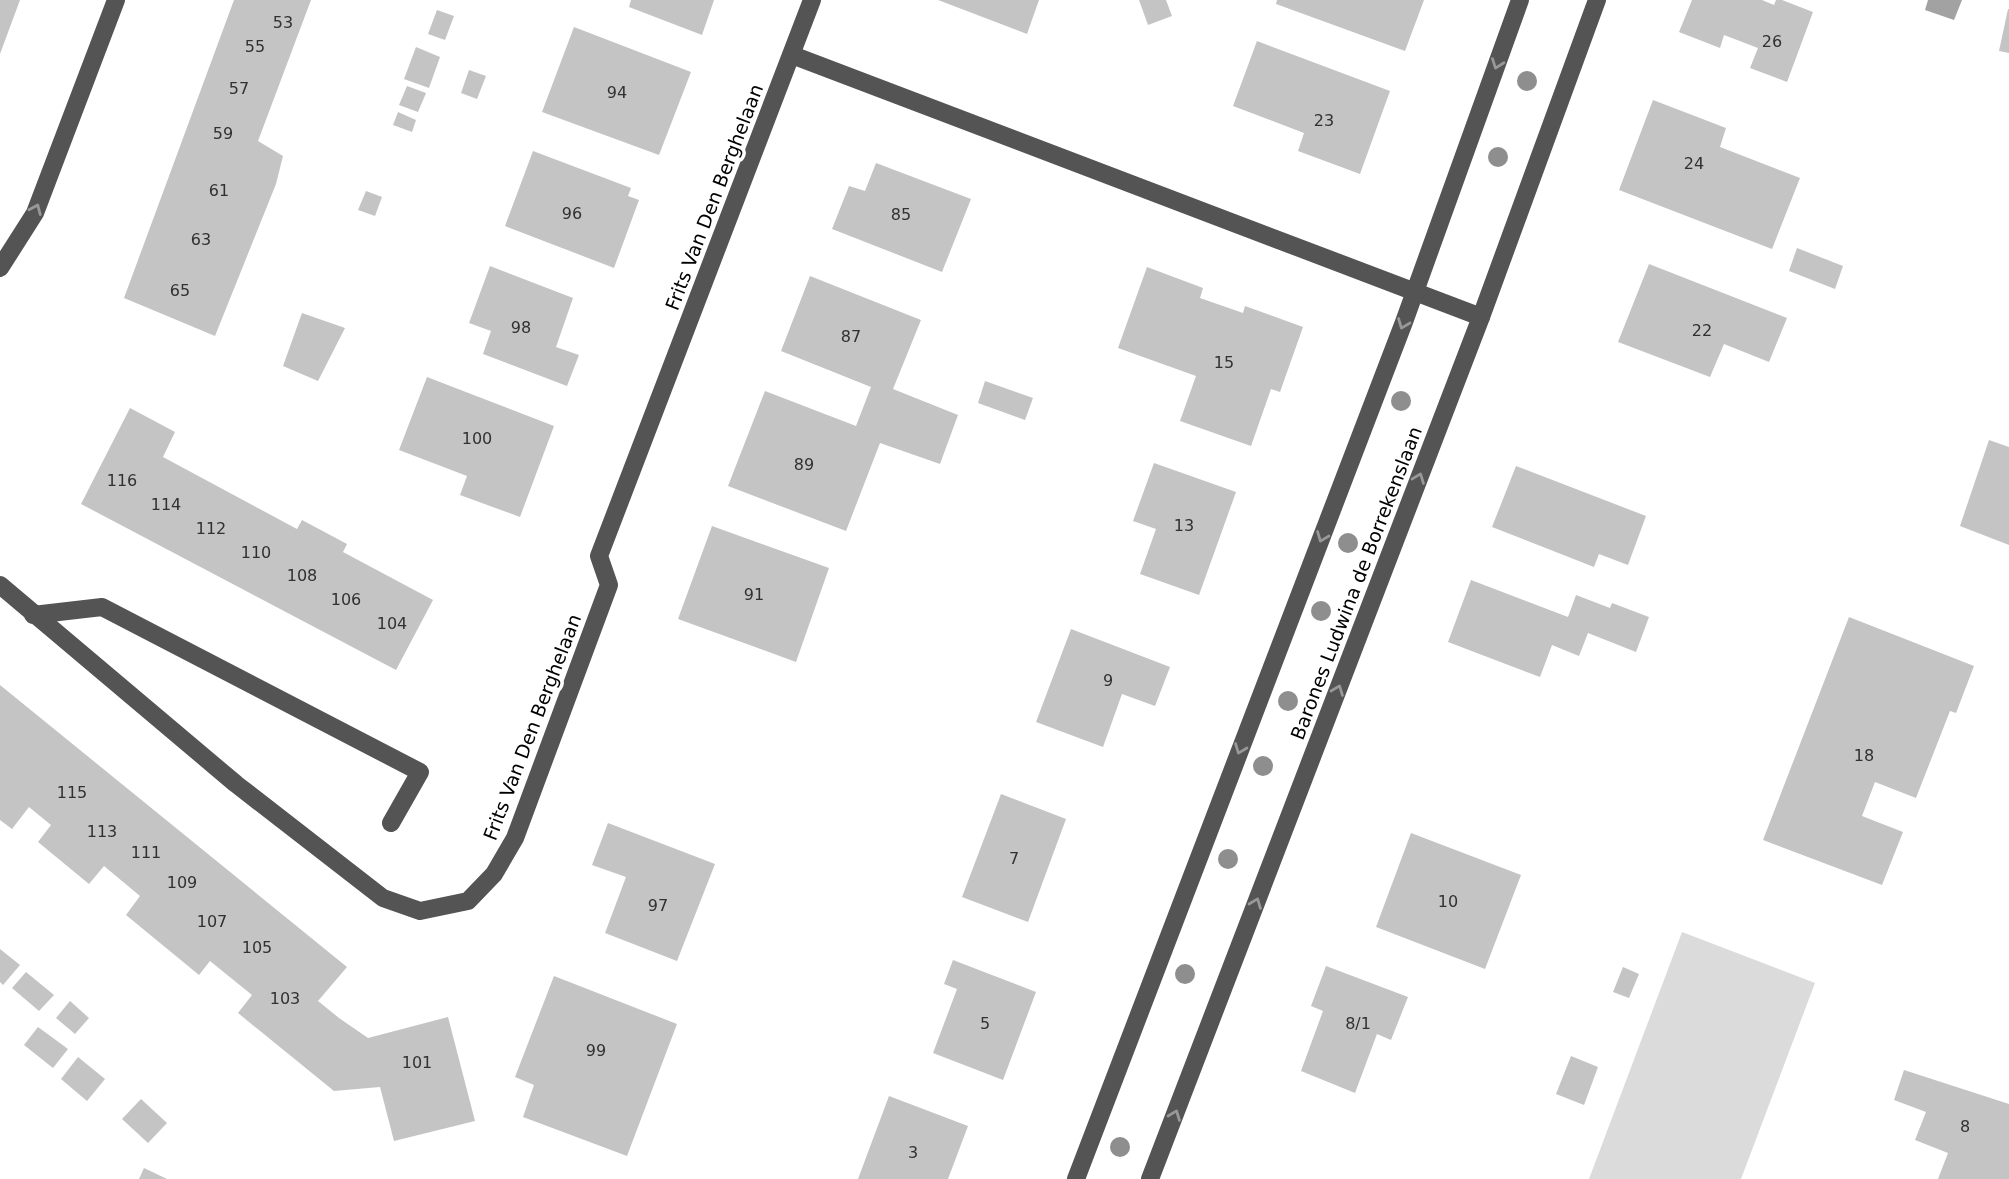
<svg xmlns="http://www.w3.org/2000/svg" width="2009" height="1179" font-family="'DejaVu Sans',sans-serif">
<rect width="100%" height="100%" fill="#fff"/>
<polygon fill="#dbdbdb" points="1682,932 1815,983 1741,1179 1589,1179"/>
<polygon fill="#a2a2a2" points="1928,0 1962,0 1954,20 1925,10"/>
<g fill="#c4c4c4">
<polygon points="0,0 20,0 0,54"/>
<polygon points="234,0 311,0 258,141 283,156 276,184 215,336 124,298"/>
<polygon points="631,0 714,0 702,35 629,7"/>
<polygon points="938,0 1039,0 1027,34"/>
<polygon points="1139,0 1166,0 1172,16 1148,25"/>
<polygon points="1277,0 1424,0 1405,51 1276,4"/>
<polygon points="1692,0 1762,0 1774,5 1776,0 1782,0 1813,12 1787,82 1750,68 1758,48 1724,35 1720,48 1679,32"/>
<polygon points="2008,9 2009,9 2009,53 1999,51"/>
<polygon points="437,10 454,16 445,40 428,34"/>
<polygon points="574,27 691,72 659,155 542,112"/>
<polygon points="1257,41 1390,91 1360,174 1298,151 1304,133 1233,106"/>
<polygon points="416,47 440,57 429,88 404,79"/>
<polygon points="469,70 486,76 477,99 461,93"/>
<polygon points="407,86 426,93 418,112 399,105"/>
<polygon points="1653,100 1726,128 1720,147 1800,178 1772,249 1619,190"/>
<polygon points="398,112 416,120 412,132 393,125"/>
<polygon points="533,151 631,188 628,196 639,200 614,268 505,226"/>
<polygon points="876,163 971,199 942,272 832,229 849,186 865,191"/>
<polygon points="366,191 382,197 375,216 358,210"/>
<polygon points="1797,248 1843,266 1835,289 1789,271"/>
<polygon points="1649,264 1787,318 1769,362 1724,344 1710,377 1618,342"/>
<polygon points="490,266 573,298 556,347 579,355 567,386 483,354 491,331 469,323"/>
<polygon points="1147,267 1203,288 1200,298 1243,313 1245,306 1303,327 1280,392 1271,389 1251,446 1180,421 1196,376 1118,348"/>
<polygon points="810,276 921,320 893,389 958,415 940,464 880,443 846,531 728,486 765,391 856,426 871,387 781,351"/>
<polygon points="302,313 345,328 318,381 283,366"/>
<polygon points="427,377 554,426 520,517 460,495 467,476 399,450"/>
<polygon points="985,381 1033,398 1025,420 978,403"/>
<polygon points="130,408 175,432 163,457 297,529 302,520 347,544 343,552 433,600 396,670 81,504"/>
<polygon points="1989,440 2009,447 2009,545 1960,526"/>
<polygon points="1154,463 1236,492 1199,595 1140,574 1156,529 1133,521"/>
<polygon points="1516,466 1646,516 1628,565 1599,554 1594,567 1492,527"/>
<polygon points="712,526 829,568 796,662 678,619"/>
<polygon points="1471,580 1568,617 1576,595 1610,608 1612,603 1649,617 1636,652 1588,633 1579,656 1552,645 1540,677 1448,642"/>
<polygon points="1849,617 1974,666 1956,713 1950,711 1916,798 1875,782 1862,816 1903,832 1882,885 1763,840"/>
<polygon points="1071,629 1170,667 1155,706 1122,694 1103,747 1036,722"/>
<polygon points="0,685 347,967 318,1001 339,1018 368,1038 448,1017 475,1121 394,1141 380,1087 334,1091 238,1013 252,995 210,961 199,975 126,915 140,896 104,866 89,884 38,842 51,825 29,807 12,829 0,820"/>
<polygon points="1001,794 1066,819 1028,922 962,897"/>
<polygon points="608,823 715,864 677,961 605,933 626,877 592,865"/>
<polygon points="1411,833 1521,875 1485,969 1376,927"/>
<polygon points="0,949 20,965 3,985 0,982"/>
<polygon points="953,960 1036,992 1003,1080 933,1053 957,989 944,984"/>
<polygon points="1326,966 1408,997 1391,1040 1377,1034 1355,1093 1301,1071 1323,1011 1311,1006"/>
<polygon points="1623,967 1639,974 1629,998 1613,992"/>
<polygon points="26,972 54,995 39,1011 12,988"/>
<polygon points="554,976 677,1024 627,1156 523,1117 534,1085 515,1077"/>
<polygon points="70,1001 89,1018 75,1034 56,1018"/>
<polygon points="38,1027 68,1049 53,1068 24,1045"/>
<polygon points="1571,1056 1598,1067 1584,1105 1556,1094"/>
<polygon points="78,1057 105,1079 87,1101 61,1079"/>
<polygon points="1904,1070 2009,1104 2009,1179 1938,1179 1948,1153 1915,1140 1926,1112 1894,1100"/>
<polygon points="889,1096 968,1126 948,1179 858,1179"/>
<polygon points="141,1099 167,1123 148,1143 122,1119"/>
<polygon points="144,1168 167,1179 139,1179"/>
</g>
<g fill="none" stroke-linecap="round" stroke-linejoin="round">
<g stroke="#545454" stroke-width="18">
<polyline points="792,55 1481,317"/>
<polyline points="0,268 35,213 116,0"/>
<polyline points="0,585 236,784 383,898 420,911 468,901 494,874 515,838 609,585 599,556 812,0"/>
<polyline points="33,615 102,607 420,772 391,823"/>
<polyline points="1076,1179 1404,322 1520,0"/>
<polyline points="1150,1179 1481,317 1597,0"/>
</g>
</g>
<g fill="#8e8e8e">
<circle cx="1527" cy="81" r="10"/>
<circle cx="1498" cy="157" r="10"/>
<circle cx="1401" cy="401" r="10"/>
<circle cx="1348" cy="543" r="10"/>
<circle cx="1321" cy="611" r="10"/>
<circle cx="1288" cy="701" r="10"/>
<circle cx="1263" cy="766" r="10"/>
<circle cx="1228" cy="859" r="10"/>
<circle cx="1185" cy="974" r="10"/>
<circle cx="1120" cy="1147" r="10"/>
</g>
<defs><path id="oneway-chevron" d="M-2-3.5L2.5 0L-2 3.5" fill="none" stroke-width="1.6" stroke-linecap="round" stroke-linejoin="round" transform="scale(1.75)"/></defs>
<g stroke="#989898">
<use href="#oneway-chevron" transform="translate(1497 64) rotate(110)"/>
<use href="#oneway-chevron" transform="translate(36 209) rotate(-67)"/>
<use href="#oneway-chevron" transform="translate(1403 324) rotate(111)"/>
<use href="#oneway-chevron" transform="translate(1419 478) rotate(-69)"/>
<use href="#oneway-chevron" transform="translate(1322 537) rotate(111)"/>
<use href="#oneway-chevron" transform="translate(1338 690) rotate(-69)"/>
<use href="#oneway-chevron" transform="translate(1240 749) rotate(111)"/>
<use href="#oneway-chevron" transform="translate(1256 903) rotate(-69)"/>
<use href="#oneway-chevron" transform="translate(1175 1115) rotate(-69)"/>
</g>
<g text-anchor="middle" stroke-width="7" stroke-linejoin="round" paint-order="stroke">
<g font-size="16" fill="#313131">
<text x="283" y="28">53</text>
<text x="1772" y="47">26</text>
<text x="255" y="52">55</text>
<text x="239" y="94">57</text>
<text x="617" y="98">94</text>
<text x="1324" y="126">23</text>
<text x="223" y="139">59</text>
<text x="1694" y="169">24</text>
<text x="219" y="196">61</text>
<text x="572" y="219">96</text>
<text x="901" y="220">85</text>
<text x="201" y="245">63</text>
<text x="180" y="296">65</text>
<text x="521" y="333">98</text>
<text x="1702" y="336">22</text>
<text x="851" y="342">87</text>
<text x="1224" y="368">15</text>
<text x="477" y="444">100</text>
<text x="804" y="470">89</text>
<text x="122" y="486">116</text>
<text x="166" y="510">114</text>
<text x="1184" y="531">13</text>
<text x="211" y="534">112</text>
<text x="256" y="558">110</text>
<text x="302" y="581">108</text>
<text x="754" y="600">91</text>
<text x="346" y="605">106</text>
<text x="392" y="629">104</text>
<text x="1108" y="686">9</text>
<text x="1864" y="761">18</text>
<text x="72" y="798">115</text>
<text x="102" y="837">113</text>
<text x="146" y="858">111</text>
<text x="1014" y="864">7</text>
<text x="182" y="888">109</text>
<text x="1448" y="907">10</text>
<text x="658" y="911">97</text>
<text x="212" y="927">107</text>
<text x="257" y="953">105</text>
<text x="285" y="1004">103</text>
<text x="985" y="1029">5</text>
<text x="1358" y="1029">8/1</text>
<text x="596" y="1056">99</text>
<text x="417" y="1068">101</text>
<text x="1965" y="1132">8</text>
<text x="913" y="1158">3</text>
</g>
<g font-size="19" fill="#000" stroke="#fff">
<text transform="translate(714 197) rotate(-69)" y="7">Frits Van Den Berghelaan</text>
<text transform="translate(1356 583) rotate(-69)" y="7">Barones Ludwina de Borrekenslaan</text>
<text transform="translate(532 727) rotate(-69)" y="7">Frits Van Den Berghelaan</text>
</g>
</g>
</svg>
